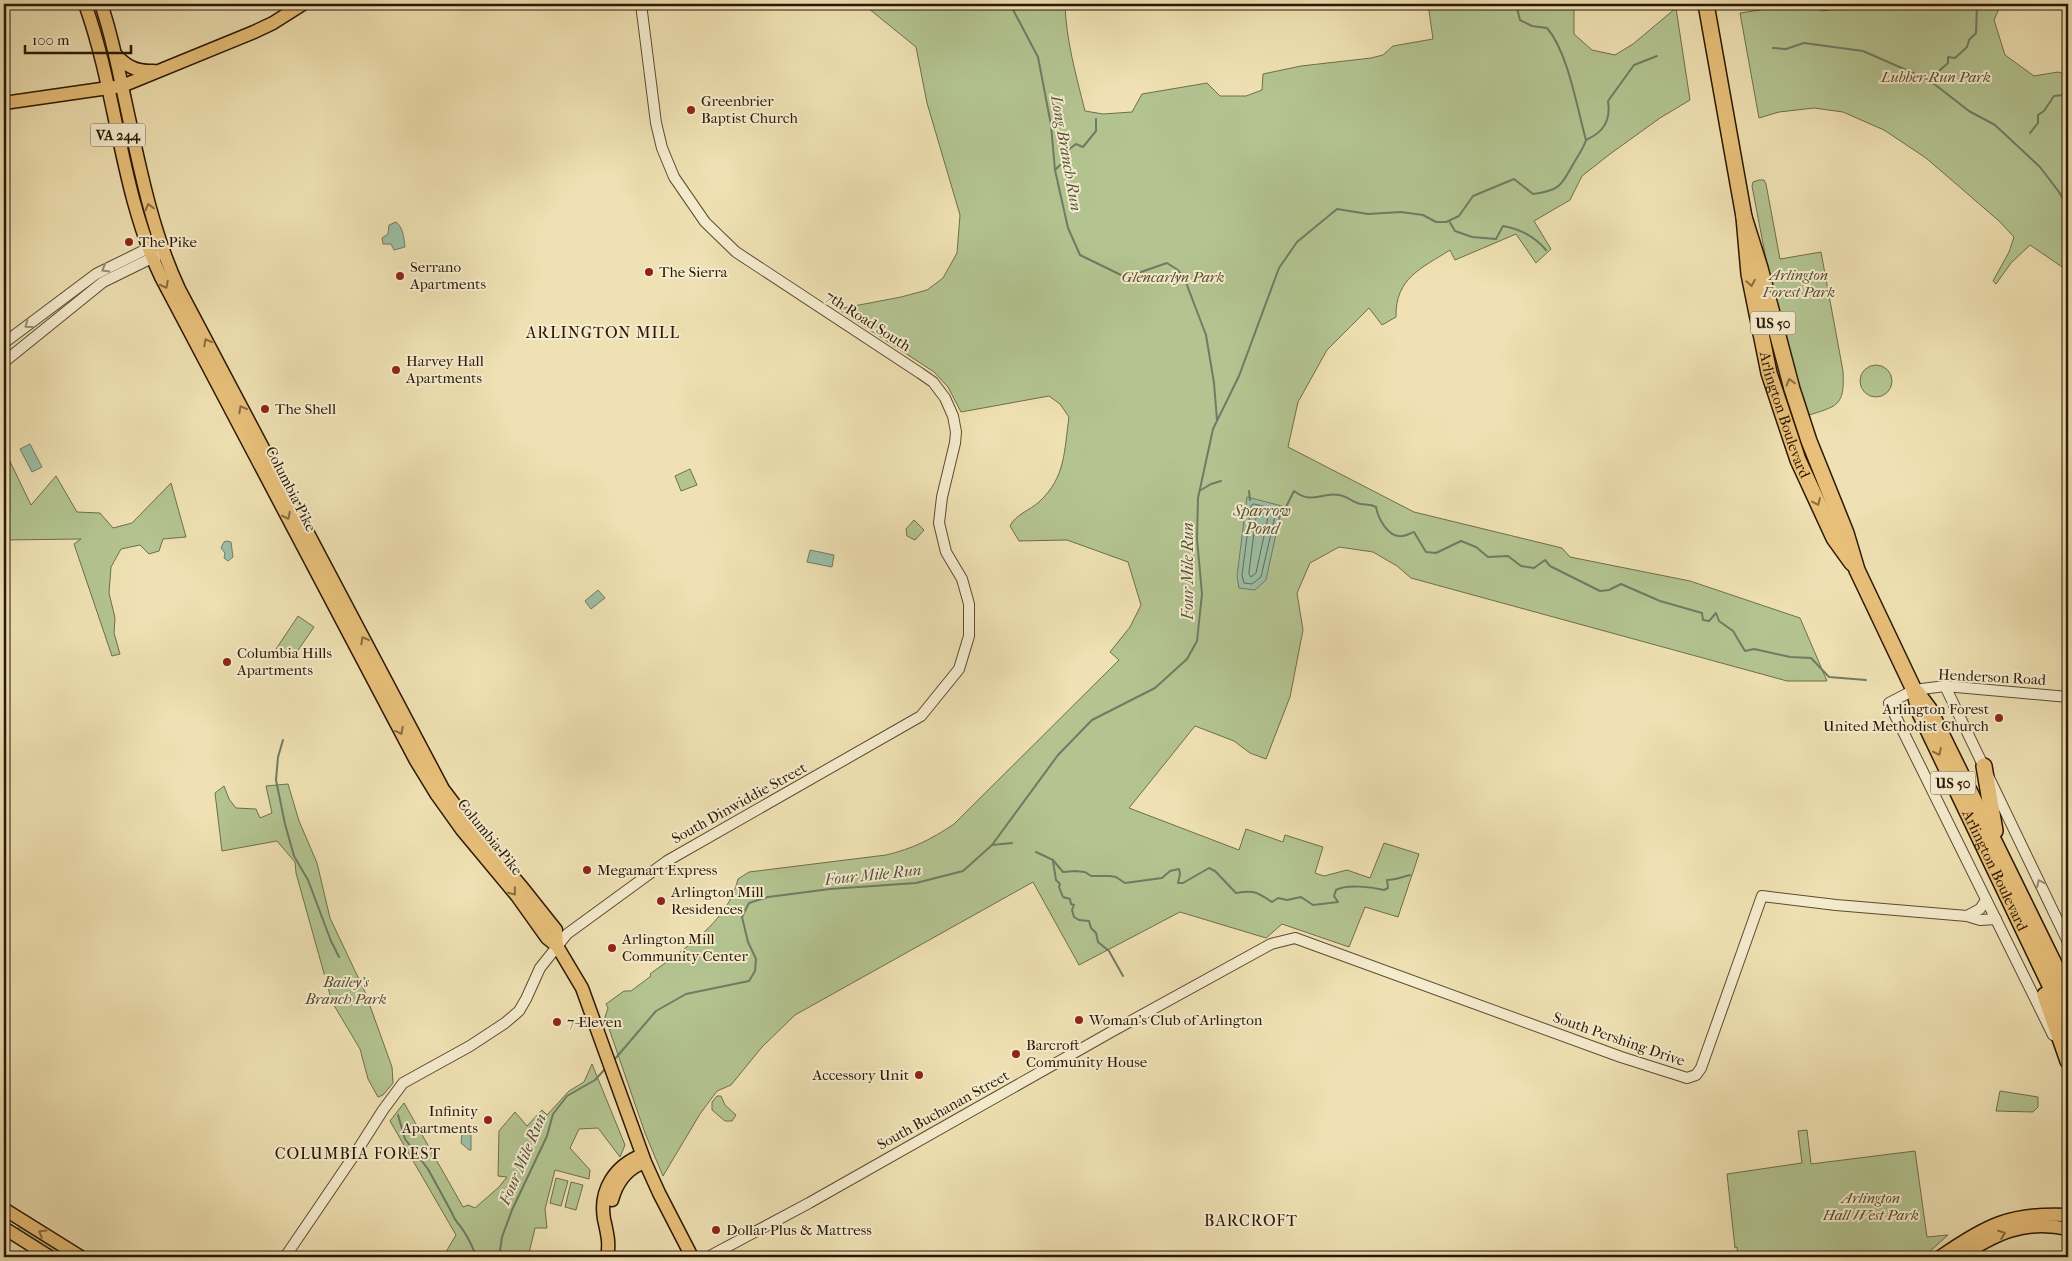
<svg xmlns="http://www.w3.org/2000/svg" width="2072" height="1261" font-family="'IM FELL French Canon',serif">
<rect width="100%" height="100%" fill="#efe1b3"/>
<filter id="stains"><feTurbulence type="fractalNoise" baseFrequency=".004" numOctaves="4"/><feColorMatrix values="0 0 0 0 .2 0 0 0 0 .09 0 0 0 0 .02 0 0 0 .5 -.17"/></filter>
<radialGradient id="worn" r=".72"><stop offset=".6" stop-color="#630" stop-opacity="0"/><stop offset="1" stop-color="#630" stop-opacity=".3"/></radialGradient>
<g fill="#b3c491" stroke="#6f6e4a">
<path d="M863,4H1065C1066,40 1076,75 1085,111L1103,114L1132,112L1142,94L1207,83L1220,96H1246L1262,90L1263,74L1301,66L1371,58L1383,55L1393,46L1433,39L1428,4H1574V34L1592,50L1615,55L1633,44L1676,8L1690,100L1660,118L1610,154L1582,176L1570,200L1534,221L1551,249L1536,263L1516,234L1455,260L1450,250C1422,268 1395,278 1396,317L1382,325L1369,308L1327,350L1298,402L1288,447L1414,512L1562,548L1570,557L1690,581L1800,618L1827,681H1787L1411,578L1397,566L1373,552L1339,547L1310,563L1297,593L1303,630L1290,697L1266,759L1250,753L1234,741L1195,726L1129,808L1239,850L1246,829L1283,842L1285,835L1323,847L1315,873L1324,876L1347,870L1370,878L1384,843L1419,854L1398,917L1365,907L1349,947L1282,924L1266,938L1180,912L1079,965L1033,882L795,1015L762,1047L731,1085L717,1091L700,1114L663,1176L645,1133L605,1017L608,1008L606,1004L624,991H631L651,976L650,974C684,949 728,922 738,879L749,872L886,855C912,849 932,839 954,824L1119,660L1110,652L1130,627L1141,605L1128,562L1067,540L1019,541L1010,526C1015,515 1030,510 1039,502C1066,477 1064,451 1069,417L1060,404L1049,396L961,412L948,387L934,372L838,309L901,297L927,290L943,278L957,253L960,215L927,103L916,47Z"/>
<polygon points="1776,4 1811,4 1821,11 1872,4 2001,4 1994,20 2005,55 2034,76 2058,72 2068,75 2068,271 2030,245 2011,263 1996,284 1993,281 2009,252 2014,237 1999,221 1926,158 1884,130 1843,112 1814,108 1779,112 1759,118 1740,13 1760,10"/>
<path d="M1759,180H1764L1766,184L1780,259L1821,252L1843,371C1845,407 1837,406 1806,416L1774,301L1752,186L1753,182Z"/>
<circle cx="1876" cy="381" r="16"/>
<polygon points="4,449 31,505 56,476 77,512 100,513 113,528 132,523 171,483 186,537 163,539 159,551 149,554 140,545 121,549 111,567 109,593 115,618 114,633 120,654 112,656 74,544 81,539 4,540"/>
<polygon points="690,469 697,485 681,491 675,476"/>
<polygon points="914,520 924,530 915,540 907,536 906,529"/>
<polygon points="298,616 314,627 292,659 276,649"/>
<polygon points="288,784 299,821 317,863 330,918 365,992 392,1067 393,1083 383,1095 378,1097 368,1079 360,1049 332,1002 296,873 295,862 277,841 222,851 215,793 224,786 229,799 236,808 256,809 260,818 272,813 266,786"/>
<polygon points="592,1064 625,1145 620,1157 598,1128 579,1129 570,1148 590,1170 589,1179 555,1170 545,1209 547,1228 535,1228 528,1257 443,1257 456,1235 390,1121 404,1103 463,1207 468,1205 475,1208 499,1187 507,1177 498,1176 499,1131 515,1112 527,1126 542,1110 547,1115 569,1091 584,1082"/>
<polygon points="2000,1091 2038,1097 2038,1107 2033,1112 1996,1111"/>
<polygon points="717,1096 721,1096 725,1105 736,1115 732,1121 725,1121 712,1110 712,1102"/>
<polygon points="1807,1130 1811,1164 1915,1151 1927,1237 1948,1235 1928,1253 1926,1257 1738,1257 1737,1247 1735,1248 1727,1174 1802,1163 1798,1131"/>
<polygon points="556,1178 568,1181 561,1206 550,1203"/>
<polygon points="571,1182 583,1185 576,1210 565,1207"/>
<polygon points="21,1224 73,1257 58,1257 17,1231"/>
</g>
<g fill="#9cbea6" stroke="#6f7b65">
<path d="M396,222C403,227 404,238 405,247L394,250L391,244H383L382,238L388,234L389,225Z"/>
<polygon points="30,444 42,467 32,472 20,449"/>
<polygon points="1247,497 1282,506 1266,580 1255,590 1239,588 1237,576"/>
<polygon points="227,541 231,542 233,557 228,561 224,558 225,553 221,548 224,542"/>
<polygon points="810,550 834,555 832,567 807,562"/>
<polygon points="598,590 605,598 591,609 585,601"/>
<polygon points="462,1124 471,1133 471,1150 469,1150 461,1143 462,1134 456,1129"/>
</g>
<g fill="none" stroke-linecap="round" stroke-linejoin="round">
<g stroke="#646a55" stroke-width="1">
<polygon points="1254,504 1274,509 1276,512 1261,577 1252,584 1244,583 1242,575 1251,506"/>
<polygon points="1257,512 1267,514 1268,517 1256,573 1251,577 1249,574"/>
</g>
<g stroke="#6f7b65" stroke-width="2">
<polyline points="1010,4 1038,57 1051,125 1055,170 1068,228 1080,255 1121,275 1138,273 1167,263 1178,270 1185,280 1206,335 1214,383 1217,420"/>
<polyline points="1773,48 1786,49 1804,43 1863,51 1929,80 1969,111 1995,125 2040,167 2059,192 2068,208"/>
<polyline points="1930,79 1948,63 1948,57 1955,58 1967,47 1969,40 1976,33 1977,4"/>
<polyline points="2030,133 2038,123 2038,115 2044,111 2054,96 2064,95 2068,91"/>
<path d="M1586,140C1604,132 1611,120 1608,101L1634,65L1657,56"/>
<polyline points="1064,159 1068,150 1076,144 1083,147 1096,131 1096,119"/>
<polyline points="1055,170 1060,165"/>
<path d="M1449,221L1455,231L1472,237L1496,239L1503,226C1521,229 1534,236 1546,250"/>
<polyline points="1201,490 1211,484 1221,481"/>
<polyline points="1249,491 1250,500"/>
<path d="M1279,517L1284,511L1294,491C1313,505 1320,492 1339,495C1347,496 1354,503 1361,504C1366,505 1370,504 1376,507C1378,518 1388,538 1402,536C1407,536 1410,533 1414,532L1426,552L1436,553L1461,541L1476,547L1488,557L1508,556L1521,566L1534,568L1545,560L1550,566L1600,591L1609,590L1621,584L1660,601L1702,613L1703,620L1709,621L1716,613L1719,621L1733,631L1745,651L1754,649L1790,657L1811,658L1829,677L1866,680"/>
<polyline points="283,740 278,757 276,780 285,824 294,856 308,880 331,941 339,957"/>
<polyline points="992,845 1012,843"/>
<path d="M1036,852L1053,860L1063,872L1075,871L1085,872L1091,876H1110L1116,877L1125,883L1162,878L1170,871L1179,869L1180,874L1178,883H1183L1209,868L1215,871L1236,893C1255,890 1257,892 1272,902L1278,898L1287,900L1301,897L1313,905L1338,902L1334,896L1336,890C1347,884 1371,887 1384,890L1388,888L1387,880C1396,880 1401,877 1410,875"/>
<polyline points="1053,861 1056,880 1060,884 1059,887 1063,897 1070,899 1071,904 1074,905 1072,910 1074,917 1079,920 1089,921 1091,928 1096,933 1098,942 1109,951 1123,976"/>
<path d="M614,1060L656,1011L686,994L749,981L755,971L756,959L748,942L742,917L749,903L768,897L830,889L916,883L963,871L992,845L1058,755L1092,720L1155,688L1187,659L1197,641L1202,594L1197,539L1198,498L1213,429L1239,376L1279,268L1297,242L1337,209L1368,214L1401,212L1423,215L1436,222H1446L1459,216L1473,196L1514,179L1533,194C1563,190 1561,184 1575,161C1579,154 1583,149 1586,140C1577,108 1568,52 1547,28L1532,26L1520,20L1516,4"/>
<path d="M398,1115L405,1139L428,1169L452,1213C454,1220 459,1224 463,1230C469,1239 473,1247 476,1257"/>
<polyline points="499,1257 502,1237 512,1210 547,1136 553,1114 567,1096 595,1080 605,1069"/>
</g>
<g stroke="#5c4a30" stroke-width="12">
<g id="minor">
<polyline points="4,343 96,274 155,245"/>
<polyline points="4,362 103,282 158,255"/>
<polyline points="1945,686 2068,942"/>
<polyline points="1967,916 1980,909 1986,900"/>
<polyline points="2053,1035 1889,703 1914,690 1945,686 2068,697"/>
<polyline points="285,1257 355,1154 383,1110 403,1083 470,1046 505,1023 519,1011 526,999 540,968 567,934 667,861 921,716 959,669 969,636 969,604 962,579 946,552 939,523 942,497 955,443 956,432 953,416 945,398 933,382 920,373 736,252 705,222 674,177 662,148 656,123 641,4"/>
<polyline points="708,1257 809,1203 1111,1032 1271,944 1295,938 1621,1057 1687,1078 1696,1075 1701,1068 1762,896 1836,905 1967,916 1980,920 1996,919"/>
</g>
</g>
<g stroke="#2b1704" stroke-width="15">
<g id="major">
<path d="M85,4C117,93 120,191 161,277L415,759L437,795L462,830L517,896L547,938L557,946L582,988L645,1162L659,1193L692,1257"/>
<path d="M101,4C112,35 118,68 125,100C139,164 151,229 179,289L443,789L474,830L521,886L556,930L557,946"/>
<path d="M115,54C126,66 136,72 154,71"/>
<polyline points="4,103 122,86 254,32 273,23 303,4"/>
<path d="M612,1200C616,1185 625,1171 640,1164"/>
<polyline points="4,1209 81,1257"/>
<polyline points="4,1228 50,1257"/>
<path d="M607,1257C610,1243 607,1233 604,1219C599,1189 615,1166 642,1155"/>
<path d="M1940,1257C1986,1225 2011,1212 2068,1215"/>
<path d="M1960,1257C1995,1234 2025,1219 2068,1229"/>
</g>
</g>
<g stroke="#2b1704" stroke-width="18">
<g id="highway">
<path id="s1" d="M1706,4L1744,217L1749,274L1769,373L1798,460L1834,538L1852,563"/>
<path id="s2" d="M1744,217L1760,268L1792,389L1809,441L1846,533L1857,570L1914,690L1920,713L2068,1023"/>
<polyline points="1917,693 1929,709 2068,992"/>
<polyline points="1984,766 1995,831"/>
<polyline points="2045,995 2068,1061"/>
</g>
</g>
<use href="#minor" stroke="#f5ecce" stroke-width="10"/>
<use href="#major" stroke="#e8c07a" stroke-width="12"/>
<use href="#highway" stroke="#e8c07a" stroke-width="15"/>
</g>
<defs><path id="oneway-chevron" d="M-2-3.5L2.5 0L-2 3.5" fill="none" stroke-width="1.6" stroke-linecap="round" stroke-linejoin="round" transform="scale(1.25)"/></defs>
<g stroke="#8a6c3f">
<use href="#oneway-chevron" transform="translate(149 207) rotate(-105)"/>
<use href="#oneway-chevron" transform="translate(1751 283) rotate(80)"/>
<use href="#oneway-chevron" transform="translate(165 285) rotate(63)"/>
<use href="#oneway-chevron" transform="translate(207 342) rotate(-118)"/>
<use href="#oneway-chevron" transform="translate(1790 382) rotate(-106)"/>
<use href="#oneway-chevron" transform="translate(242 409) rotate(-118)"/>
<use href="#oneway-chevron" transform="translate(1817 502) rotate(65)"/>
<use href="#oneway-chevron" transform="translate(287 516) rotate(63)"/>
<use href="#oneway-chevron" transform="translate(364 640) rotate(-118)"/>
<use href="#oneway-chevron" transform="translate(400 731) rotate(62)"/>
<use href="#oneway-chevron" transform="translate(1938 752) rotate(65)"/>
<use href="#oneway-chevron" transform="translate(513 892) rotate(51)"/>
<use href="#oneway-chevron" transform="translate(42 1233) rotate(-148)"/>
<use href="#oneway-chevron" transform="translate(2002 1234) rotate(-21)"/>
</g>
<g stroke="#9a8c73">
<use href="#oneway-chevron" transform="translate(105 269) rotate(150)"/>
<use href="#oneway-chevron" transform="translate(28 325) rotate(144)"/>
<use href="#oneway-chevron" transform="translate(2040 883) rotate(-115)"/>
</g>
<g fill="#8f2418" stroke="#f5ecce" stroke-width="2">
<circle cx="691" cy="110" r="5"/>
<circle cx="129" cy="242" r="5"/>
<circle cx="649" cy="272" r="5"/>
<circle cx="400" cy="276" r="5"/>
<circle cx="396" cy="370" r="5"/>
<circle cx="265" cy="409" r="5"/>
<circle cx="227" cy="662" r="5"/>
<circle cx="1999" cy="718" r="5"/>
<circle cx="587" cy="870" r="5"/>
<circle cx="661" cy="901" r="5"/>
<circle cx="612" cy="948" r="5"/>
<circle cx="1079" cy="1020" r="5"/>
<circle cx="557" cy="1022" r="5"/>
<circle cx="1016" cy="1054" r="5"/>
<circle cx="919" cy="1075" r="5"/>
<circle cx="488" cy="1120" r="5"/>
<circle cx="716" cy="1230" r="5"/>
</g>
<g text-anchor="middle" stroke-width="4" stroke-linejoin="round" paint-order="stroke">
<g fill="#f5ecce" stroke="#685741" stroke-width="1">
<rect x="90.5" y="123.5" width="55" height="23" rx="4"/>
<rect x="1750.5" y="311.5" width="45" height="23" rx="4"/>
<rect x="1930.5" y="771.5" width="45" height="23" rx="4"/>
</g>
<g font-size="14" font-weight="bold" fill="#2b1704">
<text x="118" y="140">VA 244</text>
<text x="1773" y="328">US 50</text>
<text x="1953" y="788">US 50</text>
</g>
<g font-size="15" font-style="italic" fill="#544b2e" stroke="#f5ecce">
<text x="1936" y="82">Lubber Run Park</text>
<text x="1799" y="280">Arlington<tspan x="1799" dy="17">Forest Park</tspan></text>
<text x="1173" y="282">Glencarlyn Park</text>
<text x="346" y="987">Bailey's<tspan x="346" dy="17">Branch Park</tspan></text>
<text x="1871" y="1203">Arlington<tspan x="1871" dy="17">Hall West Park</tspan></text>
</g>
<g font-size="15" fill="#2b1704" stroke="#f5ecce" text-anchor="start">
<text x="701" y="106">Greenbrier<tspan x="701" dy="17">Baptist Church</tspan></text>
<text x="139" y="247">The Pike</text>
<text x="410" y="272">Serrano<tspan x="410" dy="17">Apartments</tspan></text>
<text x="659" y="277">The Sierra</text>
<text x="406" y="366">Harvey Hall<tspan x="406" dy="17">Apartments</tspan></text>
<text x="275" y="414">The Shell</text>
<text x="237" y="658">Columbia Hills<tspan x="237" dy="17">Apartments</tspan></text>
<text x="1989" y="714" text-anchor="end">Arlington Forest<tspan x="1989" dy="17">United Methodist Church</tspan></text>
<text x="597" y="875">Megamart Express</text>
<text x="671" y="897">Arlington Mill<tspan x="671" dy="17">Residences</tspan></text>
<text x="622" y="944">Arlington Mill<tspan x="622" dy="17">Community Center</tspan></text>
<text x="1089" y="1025">Woman's Club of Arlington</text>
<text x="567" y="1027">7-Eleven</text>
<text x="1026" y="1050">Barcroft<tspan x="1026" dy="17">Community House</tspan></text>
<text x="909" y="1080" text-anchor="end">Accessory Unit</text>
<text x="478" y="1116" text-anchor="end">Infinity<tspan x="478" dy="17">Apartments</tspan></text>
<text x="726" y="1235">Dollar Plus &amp; Mattress</text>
</g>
<g font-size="15" fill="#2b1704" stroke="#f5ecce">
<text transform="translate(868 321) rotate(33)" y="5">7th Road South</text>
<text dy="5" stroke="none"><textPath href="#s1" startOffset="419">Arlington Boulevard</textPath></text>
<text transform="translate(291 489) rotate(63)" y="5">Columbia Pike</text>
<text transform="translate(1992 677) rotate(3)" y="5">Henderson Road</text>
<text transform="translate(739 803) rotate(-29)" y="5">South Dinwiddie Street</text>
<text transform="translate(490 837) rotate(51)" y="5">Columbia Pike</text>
<text dy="5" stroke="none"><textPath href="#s2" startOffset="702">Arlington Boulevard</textPath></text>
<text transform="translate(1619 1039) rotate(19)" y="5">South Pershing Drive</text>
<text transform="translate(943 1110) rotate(-29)" y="5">South Buchanan Street</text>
</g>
<g font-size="16" font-style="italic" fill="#53513d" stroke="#f5ecce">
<text transform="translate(1067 153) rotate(80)" y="6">Long Branch Run</text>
<text x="1262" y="516">Sparrow<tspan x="1262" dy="18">Pond</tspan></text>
<text transform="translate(1187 571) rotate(-90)" y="6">Four Mile Run</text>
<text transform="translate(873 874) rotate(-6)" y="6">Four Mile Run</text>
<text transform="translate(522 1159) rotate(-67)" y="6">Four Mile Run</text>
</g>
<g font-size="16" letter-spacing="1" fill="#2b1704" stroke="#f5ecce">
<text x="603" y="338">ARLINGTON MILL</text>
<text x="358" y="1159">COLUMBIA FOREST</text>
<text x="1251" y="1226">BARCROFT</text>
</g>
</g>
<rect width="2072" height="1261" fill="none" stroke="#efe1b3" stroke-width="20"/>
<rect x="5" y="5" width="2062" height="1251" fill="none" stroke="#2b1704" stroke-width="2.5"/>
<rect x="10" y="10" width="2052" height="1241" fill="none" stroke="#2b1704"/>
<path d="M25 45v8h106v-8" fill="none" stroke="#2b1704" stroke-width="2.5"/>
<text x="32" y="45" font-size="15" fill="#2b1704" stroke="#f5ecce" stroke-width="4" paint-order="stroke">100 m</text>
<rect width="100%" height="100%" filter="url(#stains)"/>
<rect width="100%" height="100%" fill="url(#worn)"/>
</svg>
